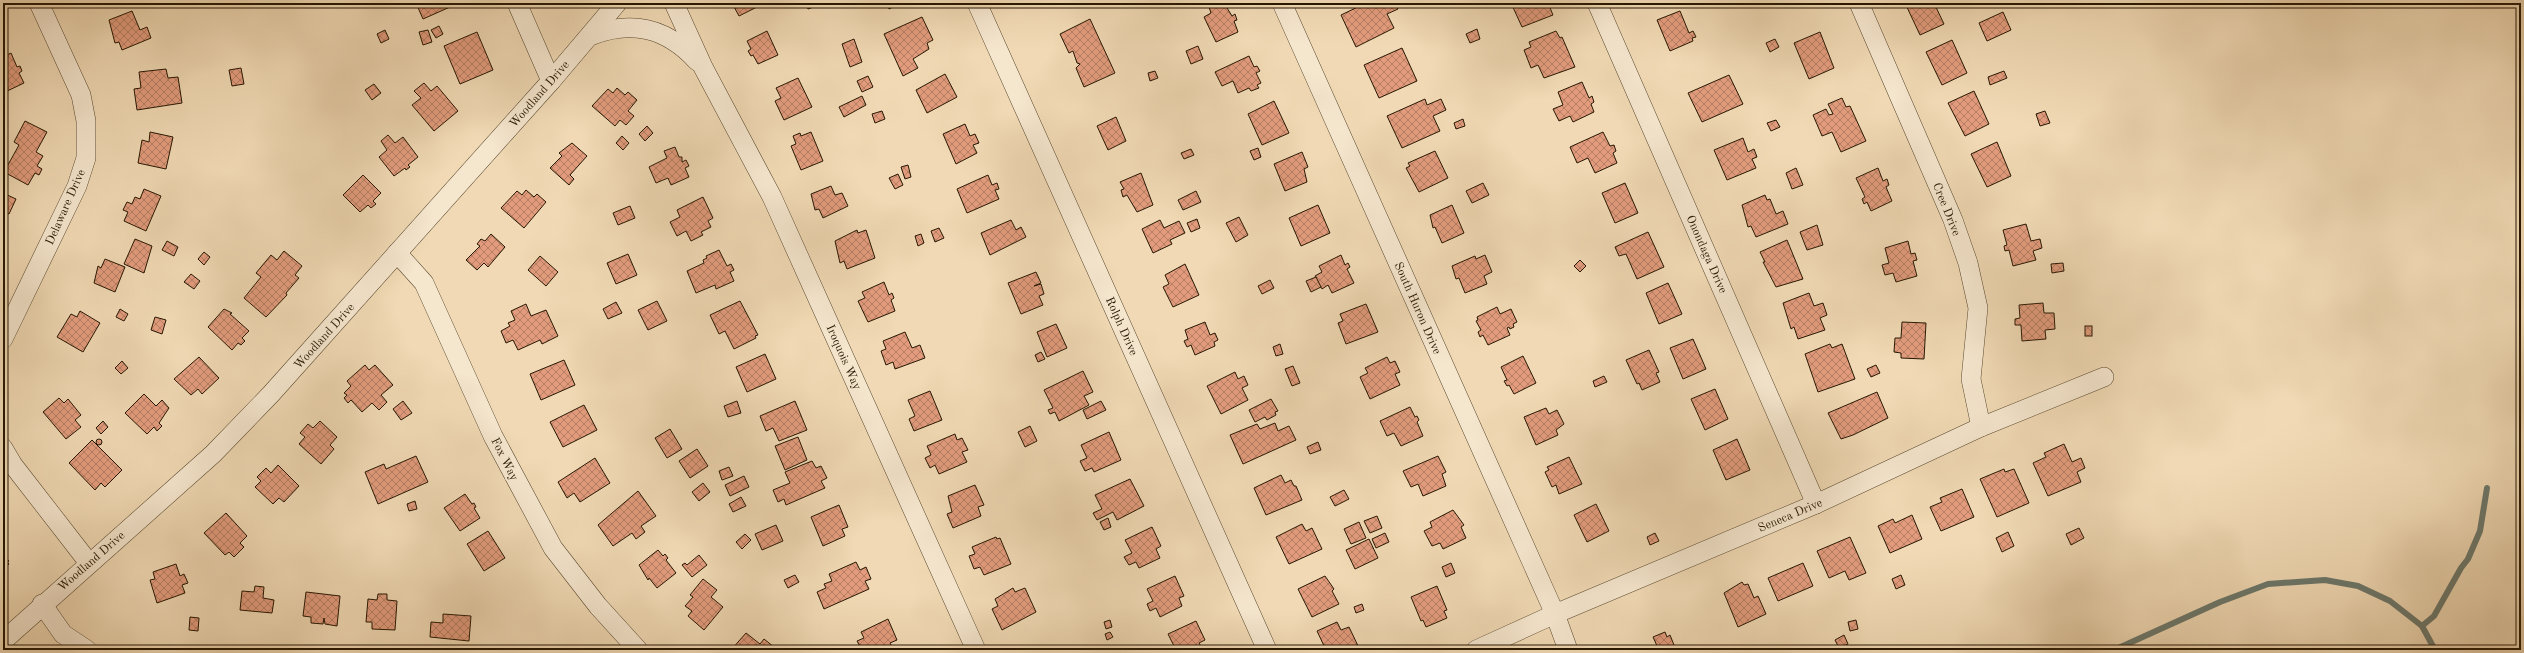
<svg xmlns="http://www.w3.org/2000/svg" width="2524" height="653" font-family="'Old Standard TT',serif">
<defs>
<pattern id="building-cross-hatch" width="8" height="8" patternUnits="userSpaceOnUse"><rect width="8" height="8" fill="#e29c7d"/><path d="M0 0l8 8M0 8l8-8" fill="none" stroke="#b77e64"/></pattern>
</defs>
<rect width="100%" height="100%" fill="#f0d9b4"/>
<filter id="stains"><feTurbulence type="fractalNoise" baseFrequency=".005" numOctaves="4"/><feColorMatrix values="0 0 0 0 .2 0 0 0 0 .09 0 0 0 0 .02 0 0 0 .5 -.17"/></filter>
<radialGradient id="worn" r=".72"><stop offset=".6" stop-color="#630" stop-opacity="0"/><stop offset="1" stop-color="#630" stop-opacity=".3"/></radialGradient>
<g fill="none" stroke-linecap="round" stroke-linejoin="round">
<g stroke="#6c786c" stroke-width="6">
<polyline points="2422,626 2434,616 2461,568 2468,559 2480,531 2487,488"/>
<polyline points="2114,650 2220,602 2268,584 2325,580 2358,586 2390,601 2422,626 2435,650"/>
</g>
</g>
<g fill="url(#building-cross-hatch)" stroke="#261702">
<polygon points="416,3 459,3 423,19"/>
<polygon points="732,3 765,3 739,16"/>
<polygon points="805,3 814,3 816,6 808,9"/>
<polygon points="887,3 901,3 889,9"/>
<polygon points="1218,3 1224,3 1232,16 1235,14 1237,20 1234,21 1238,32 1216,42 1204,17 1211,13 1209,7"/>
<polygon points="1366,3 1383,5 1395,3 1398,9 1387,14 1394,28 1356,47 1341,15"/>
<polygon points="1511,3 1548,3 1553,15 1522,27"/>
<polygon points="1905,3 1934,3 1944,24 1920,35"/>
<polygon points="132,11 140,30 147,27 151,38 122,50 119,42 115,43 109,20"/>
<polygon points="1680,11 1689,33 1693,31 1696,37 1692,38 1693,41 1670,51 1657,20"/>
<polygon points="2003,12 2011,30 1987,41 1979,23"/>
<polygon points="922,17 933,40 927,43 929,49 913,59 918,68 903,76 884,34"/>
<polygon points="1090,19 1115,73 1084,87 1076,68 1080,64 1077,63 1073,51 1069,53 1060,34"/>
<polygon points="439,26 443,34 436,38 431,30"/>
<polygon points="1477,29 1480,39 1470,43 1466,34"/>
<polygon points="385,30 389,39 381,43 377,34"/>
<polygon points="428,30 432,42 423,45 419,32"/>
<polygon points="767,31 778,55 758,64 753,55 751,56 748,51 751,49 747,41"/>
<polygon points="1556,31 1560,38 1562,37 1575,67 1544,78 1538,65 1531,68 1524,50 1531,47 1529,42"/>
<polygon points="477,32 493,70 460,84 444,46"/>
<polygon points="1820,32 1834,68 1809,79 1794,43"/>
<polygon points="854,39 862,62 850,67 842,44"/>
<polygon points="1775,39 1779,47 1770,52 1766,43"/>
<polygon points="1952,40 1967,73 1942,85 1926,52"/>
<polygon points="1198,46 1203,59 1191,64 1186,51"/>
<polygon points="1402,48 1417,81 1379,98 1364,65"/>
<polygon points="11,53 17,67 20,66 22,71 19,73 24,83 3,93 3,57"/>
<polygon points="1249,56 1254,67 1257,66 1260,71 1256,73 1261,83 1257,85 1259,88 1251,91 1249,88 1238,93 1233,81 1222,86 1215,72"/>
<polygon points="241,68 244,84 232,86 229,70"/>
<polygon points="166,69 168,78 178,77 182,103 137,110 134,89 141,88 139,72"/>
<polygon points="1155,71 1158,78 1150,81 1148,73"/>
<polygon points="2004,71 2007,78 1990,85 1988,77"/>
<polygon points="945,74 957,97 927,113 916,90"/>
<polygon points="1729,75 1743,104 1702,122 1688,93"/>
<polygon points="868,76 873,87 862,92 857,81"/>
<polygon points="798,78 812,107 784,120 775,101 781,98 776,88"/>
<polygon points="1582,82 1589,98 1592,96 1594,102 1591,104 1594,112 1573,122 1570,116 1559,121 1553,109 1563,105 1558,92"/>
<polygon points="424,83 431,91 437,86 458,111 434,131 412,105 421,98 414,91"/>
<polygon points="374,84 381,93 372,100 365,90"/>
<polygon points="617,88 625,95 628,92 637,100 628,111 634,116 626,125 620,120 615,126 592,106 608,89 613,93"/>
<polygon points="1974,91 1989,124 1965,136 1948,103"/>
<polygon points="862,96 866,105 844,117 839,107"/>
<polygon points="1842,98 1846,107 1850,106 1866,141 1841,152 1832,132 1822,136 1813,115 1826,109 1829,115 1833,114 1828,104"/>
<polygon points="1425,99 1427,105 1441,99 1446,110 1433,116 1440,131 1402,148 1387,116"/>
<polygon points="1274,101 1289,133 1262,145 1248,114"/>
<polygon points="882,111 885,119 875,123 872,114"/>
<polygon points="2045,111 2050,123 2040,126 2036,114"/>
<polygon points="1116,117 1126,141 1108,150 1097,126"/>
<polygon points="1463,119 1465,126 1456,129 1454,123"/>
<polygon points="1776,120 1780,127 1771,131 1767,123"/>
<polygon points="25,121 47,132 36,152 43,156 37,166 42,169 39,175 35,173 28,185 4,172 19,145 14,142"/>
<polygon points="965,124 970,136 975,134 979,143 973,145 977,153 956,164 943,134"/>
<polygon points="647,126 653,133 645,141 639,134"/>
<polygon points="150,132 173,137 166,169 138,163 142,140 149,142"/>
<polygon points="811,132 823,161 801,170 791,146 796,144 793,136 800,133 801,136"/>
<polygon points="1603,132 1610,146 1614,145 1616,151 1613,153 1617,163 1595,173 1588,158 1577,163 1570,147"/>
<polygon points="388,135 395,143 403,137 418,157 408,165 410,167 406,170 405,168 394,176 379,157 387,150 381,141"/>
<polygon points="622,136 629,143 623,150 616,143"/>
<polygon points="1743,138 1748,152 1754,149 1757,157 1752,159 1756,168 1727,180 1714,150"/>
<polygon points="1997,142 2011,176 1987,187 1971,154"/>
<polygon points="572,143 587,156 570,175 574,179 569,185 550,168 562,156 559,153"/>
<polygon points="675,147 679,157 682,157 682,162 686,160 689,166 685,168 689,177 671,185 668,178 656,183 649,167 667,158 664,151"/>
<polygon points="1258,148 1261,157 1254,160 1250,151"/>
<polygon points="1191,149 1194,155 1184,159 1181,153"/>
<polygon points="1435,151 1448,178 1419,192 1406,168 1410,166 1408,163"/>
<polygon points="1302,152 1308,167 1304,169 1307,182 1285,191 1274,164"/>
<polygon points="908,165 911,177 905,179 901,167"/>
<polygon points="1796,168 1803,185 1792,189 1786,173"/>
<polygon points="1878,168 1883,181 1887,179 1889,185 1886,187 1892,201 1871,211 1867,202 1864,204 1862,199 1865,197 1856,178"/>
<polygon points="1141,173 1153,205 1137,212 1127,195 1123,197 1121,190 1124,189 1120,182"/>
<polygon points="898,174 903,185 895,189 889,178"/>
<polygon points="363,175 381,193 373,201 376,204 371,208 368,205 360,212 343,195"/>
<polygon points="988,175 992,185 997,183 999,189 995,190 999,199 967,213 957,189"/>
<polygon points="1483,183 1489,195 1472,203 1466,191"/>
<polygon points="1625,183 1638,213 1615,223 1602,193"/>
<polygon points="831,186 835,195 842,193 848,206 823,218 819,209 815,210 811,194"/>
<polygon points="144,189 161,196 146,231 124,221 128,212 123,210 127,202 132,204 135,197 140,199"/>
<polygon points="526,190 534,197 537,194 546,202 524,228 501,208 517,191 522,195"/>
<polygon points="1196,191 1201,202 1183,210 1178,200"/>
<polygon points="3,193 16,199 9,214 4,212 3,215"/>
<polygon points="1765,195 1767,200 1770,199 1776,214 1783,211 1788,224 1756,237 1751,226 1748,227 1742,205"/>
<polygon points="703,197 713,218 708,221 711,227 701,232 703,235 691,241 686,231 677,236 670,222 680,217 677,210"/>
<polygon points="1318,205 1330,233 1301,246 1289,218"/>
<polygon points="1452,205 1464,233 1442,243 1435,227 1433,228 1430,215"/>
<polygon points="630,206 635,218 618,225 613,213"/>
<polygon points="1239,217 1248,235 1236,242 1226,223"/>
<polygon points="1197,219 1200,228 1191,232 1187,223"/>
<polygon points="1011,220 1016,230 1021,227 1026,237 990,255 981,233"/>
<polygon points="1160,220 1164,228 1179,221 1185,233 1170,240 1172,244 1153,253 1142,229"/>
<polygon points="2026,224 2031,241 2040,239 2042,248 2033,251 2036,260 2013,266 2009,250 2005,251 2004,246 2007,245 2003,230"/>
<polygon points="1817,225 1823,245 1807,250 1800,232"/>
<polygon points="939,228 944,238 935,242 931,231"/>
<polygon points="857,230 858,233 866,230 875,258 847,269 844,261 840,263 835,241"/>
<polygon points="1648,232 1664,267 1637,279 1626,254 1619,256 1615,247"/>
<polygon points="491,234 505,247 488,267 484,263 477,270 466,260 480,246 477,244 481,239 485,241"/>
<polygon points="921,234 924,243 918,246 915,236"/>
<polygon points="135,239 152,246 144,273 124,264"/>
<polygon points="1787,240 1803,279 1776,287 1763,262 1765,262 1760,252"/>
<polygon points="167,241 178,247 174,256 162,250"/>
<polygon points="1908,241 1911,254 1915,253 1917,260 1913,261 1917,276 1896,282 1893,273 1885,275 1882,265 1889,263 1885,248"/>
<polygon points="719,250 727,266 731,264 734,270 730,272 734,281 716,289 715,285 696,293 687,271 704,263 703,260 707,258 706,256"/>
<polygon points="284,251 302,266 295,275 299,278 286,293 287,295 266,317 244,298 261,277 256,273 271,255 277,260"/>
<polygon points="204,252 210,257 204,265 198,259"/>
<polygon points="628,254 637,275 616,284 607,263"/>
<polygon points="1341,255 1345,265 1348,263 1350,267 1347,269 1354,283 1332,293 1328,285 1322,289 1315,276 1322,272 1319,266"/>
<polygon points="1485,255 1492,272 1484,276 1487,284 1465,293 1459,278 1456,279 1452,266 1475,256 1476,259"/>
<polygon points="540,256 558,272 546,286 528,270"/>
<polygon points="105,259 125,267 115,292 94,283 98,266 101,268"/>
<polygon points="1580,260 1586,266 1580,272 1574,266"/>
<polygon points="2063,263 2064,271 2052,273 2051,264"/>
<polygon points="1185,264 1199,295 1173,307 1163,287 1169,284 1165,275"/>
<polygon points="1036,272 1041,283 1034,286 1041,284 1044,294 1039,296 1043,305 1021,314 1008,283"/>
<polygon points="191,274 200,281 194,289 184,282"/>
<polygon points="1316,277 1321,287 1311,292 1306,281"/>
<polygon points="1270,280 1274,288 1262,294 1258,286"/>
<polygon points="884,282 889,295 892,293 894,298 891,300 895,311 868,322 858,301 865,298 862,292"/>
<polygon points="1668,283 1682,314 1659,324 1646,293"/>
<polygon points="1809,293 1814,306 1823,303 1827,315 1820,318 1825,330 1798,339 1794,327 1791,329 1783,303"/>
<polygon points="657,301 667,321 648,330 638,310"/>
<polygon points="740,301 758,335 755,336 756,338 734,349 725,331 719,334 710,315"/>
<polygon points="616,302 622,313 608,319 603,309"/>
<polygon points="2043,303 2044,313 2054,313 2055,329 2045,330 2046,339 2022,341 2021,325 2015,325 2015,319 2020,318 2019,305"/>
<polygon points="526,304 531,316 546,310 558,336 542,344 540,340 518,350 513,340 506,343 501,331 510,326 508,323 515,320 511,311"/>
<polygon points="1366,304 1378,332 1346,344 1338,323 1343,321 1340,314"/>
<polygon points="1497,307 1500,314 1511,309 1517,322 1513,324 1514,327 1510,329 1509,327 1507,328 1510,335 1488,345 1483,335 1480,337 1478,332 1481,330 1476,321 1478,320 1477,317"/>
<polygon points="120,309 128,314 124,321 116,317"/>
<polygon points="224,309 232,313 230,314 249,331 242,338 245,341 241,345 238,343 232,350 208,327"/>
<polygon points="80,311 100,323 83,352 57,337 71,314 77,317"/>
<polygon points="155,317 166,320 162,334 151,330"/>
<polygon points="1205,322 1210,335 1215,333 1218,340 1214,342 1215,346 1195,355 1191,345 1187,347 1184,341 1188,339 1185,330"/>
<polygon points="1902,322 1926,323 1924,359 1901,358 1901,353 1894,352 1895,338 1901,338"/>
<polygon points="1056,324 1067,348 1047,357 1037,332"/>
<rect x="2085" y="326" width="7" height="10"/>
<polygon points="905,332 912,348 920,345 925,358 895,369 893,362 886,365 881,351 886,349 883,341"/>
<polygon points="1693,339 1706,369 1683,379 1670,348"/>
<polygon points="1280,344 1283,354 1276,356 1273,347"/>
<polygon points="1830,344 1832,348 1842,344 1855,379 1818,392 1805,354"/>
<polygon points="1649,350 1659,372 1656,373 1660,382 1642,390 1639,383 1637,384 1626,360"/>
<polygon points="1041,352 1045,359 1038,362 1035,355"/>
<polygon points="765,354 776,379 747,392 736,367"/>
<polygon points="1523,356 1536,383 1514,394 1509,385 1507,386 1504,381 1507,380 1501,367"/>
<polygon points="199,357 219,378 202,394 198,389 191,395 174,379"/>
<polygon points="1387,357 1390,363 1395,361 1400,372 1395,374 1400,385 1370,399 1360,377 1368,373 1365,368"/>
<polygon points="564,360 575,385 541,400 530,374"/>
<polygon points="122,361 128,368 121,374 115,368"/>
<polygon points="365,365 369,370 375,365 393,385 381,395 387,402 379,410 372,403 362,412 351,400 348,403 344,398 347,395 344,393 351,386 347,381"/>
<polygon points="1876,365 1880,373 1871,377 1867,369"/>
<polygon points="1293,366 1300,383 1292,386 1285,369"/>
<polygon points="1083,371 1093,392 1084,396 1089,405 1059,421 1055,412 1050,414 1048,410 1053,408 1044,390"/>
<polygon points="1235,372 1238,379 1244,376 1248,385 1242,388 1248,400 1221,414 1207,386"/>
<polygon points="1604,376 1607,382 1595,387 1593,381"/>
<polygon points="1715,389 1728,419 1705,430 1691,399"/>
<polygon points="930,391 942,420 914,431 909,419 915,416 908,400"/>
<polygon points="1877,392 1888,418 1853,435 1841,439 1828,413"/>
<polygon points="144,394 156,406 162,400 169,408 159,423 162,426 157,431 154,427 147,434 125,413"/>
<polygon points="59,398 64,403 68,399 81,415 75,420 81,427 66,439 43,412"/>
<polygon points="1271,399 1278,411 1275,412 1276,415 1267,420 1265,417 1255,422 1249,410"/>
<polygon points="403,401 412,413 401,420 393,409"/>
<polygon points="737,401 741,413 728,417 724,406"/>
<polygon points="795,401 807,430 779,441 773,428 766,431 760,416"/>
<polygon points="1101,401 1106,410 1087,419 1083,410"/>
<polygon points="584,405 597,430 563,447 550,422"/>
<polygon points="1410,407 1415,417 1417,416 1419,420 1417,422 1423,436 1401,446 1394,433 1387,436 1380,421"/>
<polygon points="1546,408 1549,414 1557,410 1564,424 1556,430 1558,435 1536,445 1524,417"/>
<polygon points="103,421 108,427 101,434 96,428"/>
<polygon points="320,421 337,437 330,445 334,449 321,464 299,444 305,437 300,433 308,424 313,428"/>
<polygon points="1275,423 1278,431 1289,426 1296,440 1243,464 1230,435 1257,424 1260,429"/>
<polygon points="1030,426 1037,441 1025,447 1018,432"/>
<polygon points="670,429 682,449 667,458 655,438"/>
<polygon points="1109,432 1121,460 1094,472 1092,468 1085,471 1080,461 1087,458 1081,445"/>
<polygon points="955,434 957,440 962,438 968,450 962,452 967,462 939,474 935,465 930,468 925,458 931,455 927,446"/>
<polygon points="798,437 807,460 785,470 775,446"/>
<polygon points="1737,439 1750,470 1726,480 1713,450"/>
<circle cx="99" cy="442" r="3"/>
<polygon points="92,440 122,470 105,487 101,483 95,490 69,463"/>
<polygon points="1318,442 1321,450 1310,454 1307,447"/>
<polygon points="2064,444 2072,462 2081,458 2085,468 2077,472 2081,482 2048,496 2033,463 2046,457 2044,453"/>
<polygon points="697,449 708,466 690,478 679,461"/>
<polygon points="416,456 428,482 378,504 365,472 384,464 386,469"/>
<polygon points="1438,456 1446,472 1442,474 1446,486 1423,496 1418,484 1411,487 1403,471"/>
<polygon points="1569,457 1582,484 1559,494 1556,485 1552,487 1545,472 1549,470 1547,467"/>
<polygon points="595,458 610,483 580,502 574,493 567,498 558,482"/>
<polygon points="812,461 816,468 821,466 827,478 821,481 825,488 786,505 784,499 778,502 773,490 790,483 785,472"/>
<polygon points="278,465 299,486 284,502 279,498 273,504 255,487 261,481 257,477 266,468 271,473"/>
<polygon points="729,467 733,476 722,480 719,471"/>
<polygon points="2004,469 2005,472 2014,469 2029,503 1997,517 1980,479"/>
<polygon points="1281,475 1285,483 1291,480 1294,486 1296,486 1302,500 1266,515 1254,488"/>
<polygon points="744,476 749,487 730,496 725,485"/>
<polygon points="1130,479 1144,506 1117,520 1113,512 1097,520 1093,513 1102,509 1095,495"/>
<polygon points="703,483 710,492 699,501 692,492"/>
<polygon points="975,485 984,505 978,507 981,516 953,528 947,514 952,512 948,496"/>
<polygon points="1962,489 1974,517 1941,531 1930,507 1942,502 1940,498"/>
<polygon points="1344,490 1349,499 1335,506 1330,497"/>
<polygon points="638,491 656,516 641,526 645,532 636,539 632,533 613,546 598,525"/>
<polygon points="465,494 472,504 474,503 476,507 474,508 480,518 460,531 444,508"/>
<polygon points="741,497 746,506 733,512 729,504"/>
<polygon points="415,501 417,509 409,511 407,504"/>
<polygon points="1596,504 1609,531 1587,542 1574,515"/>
<polygon points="839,505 848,527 842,529 845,536 823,546 811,517"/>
<polygon points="1453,510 1464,525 1461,527 1466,538 1443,549 1440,543 1432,546 1424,531 1432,527 1430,522"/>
<polygon points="226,513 247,536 240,543 244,547 234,557 229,552 225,555 204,533"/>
<polygon points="1912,515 1922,539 1890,553 1878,526 1893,519 1895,523"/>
<polygon points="1377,516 1382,528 1370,533 1364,521"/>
<polygon points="1108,518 1111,527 1104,530 1100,522"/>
<polygon points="1359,522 1366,538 1351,544 1344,529"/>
<polygon points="1302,524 1306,531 1312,528 1322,549 1289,564 1276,537"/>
<polygon points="776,525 783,541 762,550 755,534"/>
<polygon points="1152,527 1161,546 1156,549 1160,558 1139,568 1136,562 1129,565 1124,557 1132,553 1125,540"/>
<polygon points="2079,528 2084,538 2071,545 2066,534"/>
<polygon points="488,531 505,558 484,571 467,544"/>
<polygon points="2008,532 2014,546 2002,552 1996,538"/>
<polygon points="1385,533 1389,542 1376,548 1372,539"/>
<polygon points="1655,533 1659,541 1650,545 1647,537"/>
<polygon points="745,534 751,540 742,549 736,542"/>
<polygon points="996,537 997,539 1000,538 1011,564 984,575 980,567 974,569 969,556 975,554 972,547"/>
<polygon points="1850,537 1866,573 1849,580 1845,571 1829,578 1817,551"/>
<polygon points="1369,539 1378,558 1355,569 1346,550"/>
<polygon points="658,550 663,556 665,554 668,558 666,560 676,573 657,588 649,578 648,580 639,565"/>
<polygon points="699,555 707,565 692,577 682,565 685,563 687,565"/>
<polygon points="3,557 9,561 7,562 9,564 3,569"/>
<polygon points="856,562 860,570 866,567 871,579 865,581 869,589 824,609 817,592 826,588 824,584 832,581 829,574"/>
<polygon points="1451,563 1455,573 1446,577 1442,567"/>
<polygon points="1803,563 1813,586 1778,601 1768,578"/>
<polygon points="176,564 180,576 184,574 188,583 182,585 185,593 157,603 150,580 155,579 153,572"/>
<polygon points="795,575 799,582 788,588 784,580"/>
<polygon points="1901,575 1905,585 1896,589 1892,579"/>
<polygon points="1175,576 1184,596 1179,598 1182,606 1160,617 1156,608 1150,611 1147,604 1153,601 1147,589"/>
<polygon points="1325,576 1334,589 1332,591 1339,604 1312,617 1298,589"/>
<polygon points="703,579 717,590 711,597 723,607 704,630 688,616 692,611 685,606 693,597 690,595"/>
<polygon points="1742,582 1744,585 1748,584 1754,598 1758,596 1766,614 1738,627 1724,593"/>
<polygon points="255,586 264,587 263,598 274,600 272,613 240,610 242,591 254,592"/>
<polygon points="1437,586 1447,610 1444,611 1447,618 1426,627 1423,620 1421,621 1411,597"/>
<polygon points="1013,588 1015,592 1025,588 1036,612 1002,630 992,609 998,606 995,599"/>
<polygon points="306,592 340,596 337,626 325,624 324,618 323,624 311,623 311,617 303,616"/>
<polygon points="378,594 387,594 387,600 397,601 395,630 372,629 372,622 366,622 368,599 377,600"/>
<polygon points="1362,604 1364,610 1356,613 1354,607"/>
<polygon points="443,614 471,616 469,641 430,637 431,622 443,623"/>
<polygon points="190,617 199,618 198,631 189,630"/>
<polygon points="888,619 897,640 890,643 894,650 862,650 857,641 864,638 861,632"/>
<polygon points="1110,620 1112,627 1106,629 1104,622"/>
<polygon points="1856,620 1858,629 1850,631 1848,622"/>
<polygon points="1196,621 1205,640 1199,643 1203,650 1168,650 1174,646 1168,634"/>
<polygon points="1337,622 1341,630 1349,627 1360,650 1326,650 1317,631"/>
<polygon points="1110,632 1113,637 1107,640 1105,634"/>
<polygon points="1665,632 1667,637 1670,635 1676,650 1654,650 1658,648 1653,637"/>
<polygon points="746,633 760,644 764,639 774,647 771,650 731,650"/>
<polygon points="1844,635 1848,644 1839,648 1835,640"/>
</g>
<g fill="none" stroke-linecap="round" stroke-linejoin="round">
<g stroke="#58482e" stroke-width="20">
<g id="minor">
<polyline points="517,3 551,81"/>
<polyline points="674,3 703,67 772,197 976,650"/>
<polyline points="977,3 1267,650"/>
<polyline points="1282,3 1555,614 1568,650"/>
<polyline points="1597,3 1816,504"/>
<polyline points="1859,3 1953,220 1968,263 1978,308 1971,379 1981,427"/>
<path d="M590,36C631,20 666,27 697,61"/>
<polyline points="397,253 424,283 493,436 553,548 598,606 638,650"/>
<polyline points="3,339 77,186 86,158 86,121 81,95 39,3"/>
<polyline points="3,448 13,465 89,563"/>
<polyline points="42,604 63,634 87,650"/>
<polyline points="3,641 213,454 271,394 551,81 617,3"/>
<polyline points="1476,650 1555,614 1816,504 1981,427 2104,377"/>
</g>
</g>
<use href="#minor" stroke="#f5e6ce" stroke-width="19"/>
</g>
<g text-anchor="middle" stroke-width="4" stroke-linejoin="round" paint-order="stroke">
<g font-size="12" fill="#261702" stroke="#f5e6ce">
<text transform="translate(539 94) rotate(-49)" y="4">Woodland Drive</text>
<text transform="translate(65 207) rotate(-66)" y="4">Delaware Drive</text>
<text transform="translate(1947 209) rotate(68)" y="4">Cree Drive</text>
<text transform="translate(1707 254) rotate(66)" y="4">Onondaga Drive</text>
<text transform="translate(1418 308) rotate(66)" y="4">South Huron Drive</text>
<text transform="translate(1122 326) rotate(66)" y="4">Rolph Drive</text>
<text transform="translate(324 336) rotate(-48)" y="4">Woodland Drive</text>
<text transform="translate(844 357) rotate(66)" y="4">Iroquois Way</text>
<text transform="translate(505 459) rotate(63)" y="4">Fox Way</text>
<text transform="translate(1790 515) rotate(-23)" y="4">Seneca Drive</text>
<text transform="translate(91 561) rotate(-41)" y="4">Woodland Drive</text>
</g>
</g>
<rect width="2524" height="653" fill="none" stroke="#f0d9b4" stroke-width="16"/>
<rect x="4" y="4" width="2516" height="645" fill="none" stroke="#261702" stroke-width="2"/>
<rect x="8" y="8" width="2508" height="637" fill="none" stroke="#261702"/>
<rect width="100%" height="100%" filter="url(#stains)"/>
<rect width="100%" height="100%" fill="url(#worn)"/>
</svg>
